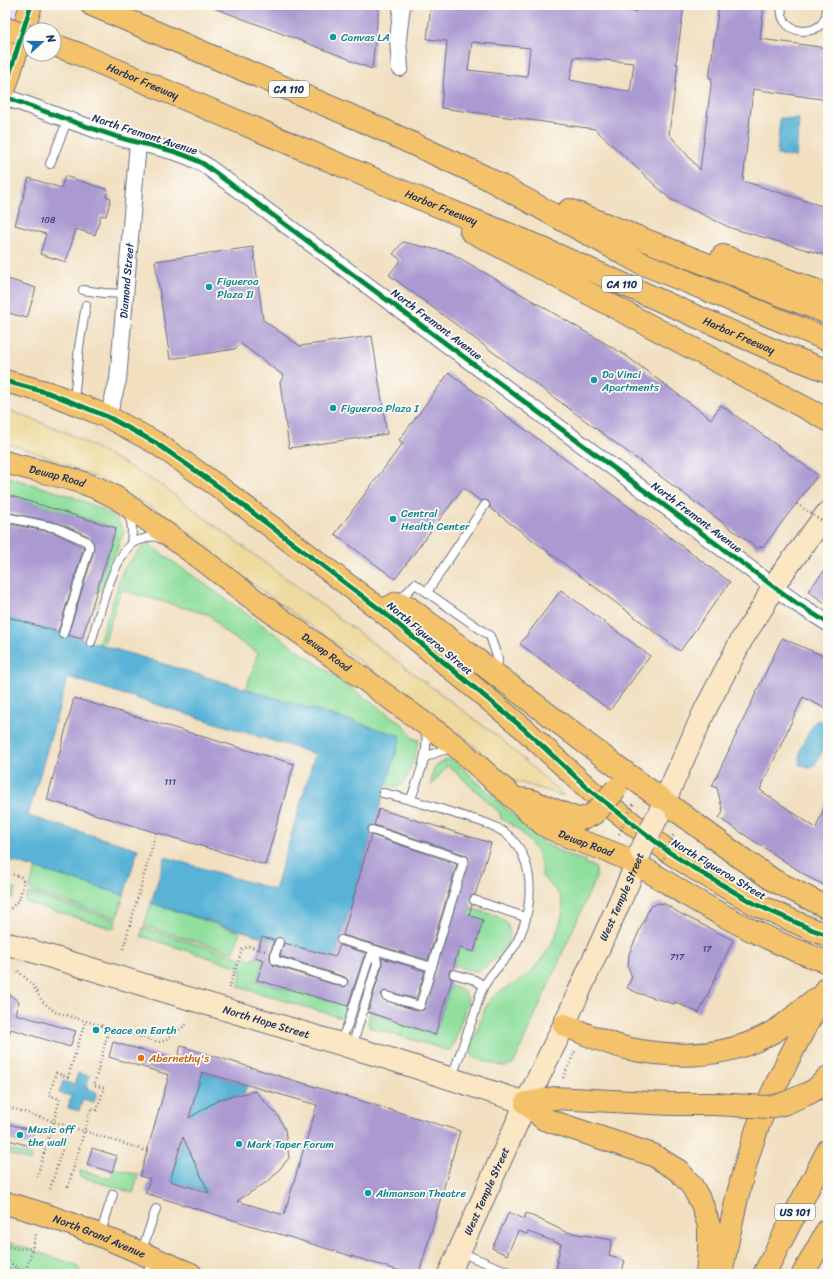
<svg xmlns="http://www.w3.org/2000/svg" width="833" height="1279" font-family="Sriracha,sans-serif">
<rect width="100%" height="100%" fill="#fdfcf7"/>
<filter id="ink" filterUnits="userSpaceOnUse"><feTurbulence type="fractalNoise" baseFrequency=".025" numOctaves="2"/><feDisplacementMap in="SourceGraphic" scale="8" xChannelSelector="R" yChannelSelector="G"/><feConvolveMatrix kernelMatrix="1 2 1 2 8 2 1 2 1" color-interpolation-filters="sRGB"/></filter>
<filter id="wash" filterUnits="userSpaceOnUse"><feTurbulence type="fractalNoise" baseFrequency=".012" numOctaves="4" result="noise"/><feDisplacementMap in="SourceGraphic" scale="16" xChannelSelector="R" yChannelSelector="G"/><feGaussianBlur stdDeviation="0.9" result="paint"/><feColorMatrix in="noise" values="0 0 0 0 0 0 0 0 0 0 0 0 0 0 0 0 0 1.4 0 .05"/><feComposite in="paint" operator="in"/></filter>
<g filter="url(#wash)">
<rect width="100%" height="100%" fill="#f1dfc0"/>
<polygon fill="#e3d3f2" points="5,5 20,5 5,68"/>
<g fill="#90df9d" stroke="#56877e">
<polygon points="5,476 73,497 103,510 116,518 124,531 102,589 96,593 116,528 5,494"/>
<path d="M148,544L405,726L412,738L419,740C416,750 409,783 399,786C395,788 390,786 386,785L400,736L246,689L258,653L222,630L210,615L121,590L103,646L98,644L124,568L140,550Z"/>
<path d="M446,760H452L457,763L540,840C555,850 569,856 586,861L585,864L591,865L596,869V877L514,1063L505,1067L472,1057C470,1048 474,1039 477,1031C481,1019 485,1004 494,996C503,988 514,985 523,978C541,966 567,925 562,902C560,891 548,885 542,876C545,854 520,826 501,819L500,813L448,765L431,786C431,773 434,764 446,760Z"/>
<polygon points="36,868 124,895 117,918 32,892 32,890 29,889"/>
<polygon points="5,880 8,881 7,886 16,889 13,899 6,896 5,900"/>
<polygon points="28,893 116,920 114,929 25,902"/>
<polygon points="151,903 240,932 234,951 231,952 144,926"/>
<path d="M471,909C482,912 500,914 507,924C509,928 511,935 509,939C506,947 486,970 477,971C470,972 461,967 454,965Z"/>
<polygon points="143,928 245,959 246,958 254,960 255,957 264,960 257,981 348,1006 345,1015 342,1018 239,987 242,968 141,936"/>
<path d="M450,986C459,989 466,990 468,1000L454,1043L450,1050H447L369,1027L368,1023L370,1013L435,1035Z"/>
<polygon points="5,1148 32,1156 30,1161 5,1153"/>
<polygon points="114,1168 138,1175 133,1193 79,1176 81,1170 111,1179"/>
<polygon points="5,1241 76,1265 82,1274 5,1274"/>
</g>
<polygon fill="#eeda9e" stroke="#84847e" points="5,409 66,432 118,460 162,486 481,724 502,740 564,796 512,780 472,744 448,725 229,567 178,523 105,481 40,454 5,443"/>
<g fill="#59b3d7" stroke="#3a719a">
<polygon points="780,118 799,119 796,157 777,155"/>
<polygon points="6,616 401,736 335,957 262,937 151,903 165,857 275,890 315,754 68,677 28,816 138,849 124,895 5,859"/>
<path d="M819,720L828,724C828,728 829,733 828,737C827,743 816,767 810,768C807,768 803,766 800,765C796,751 808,734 815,722Z"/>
<path d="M202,1072L248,1086L242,1095C222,1096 212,1102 199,1116L214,1194L170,1181Z"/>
<polygon points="78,1073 90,1076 86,1088 97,1092 94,1102 83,1099 79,1111 68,1108 71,1096 59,1093 63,1081 74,1085"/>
</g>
<g id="blocks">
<g fill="#ab9ad1" fill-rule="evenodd">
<polygon points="209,5 379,5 372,69 349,60 349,59 209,6"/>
<path d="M431,5H582V6L636,12V5H684L676,64H678L669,134L700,170L712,78H709L719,5H764L760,39L828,48V100L753,89L743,181L828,208V256L731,228L670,199L595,129L441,108L447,41L427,39ZM472,42L530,48L527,77L468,70ZM574,57L634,63L630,92L570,80Z"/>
<polygon points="65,176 108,190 106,196 111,198 106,216 101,215 95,235 76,229 66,262 40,254 46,234 15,225 29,178 61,188"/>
<polygon points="403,242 451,253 625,355 711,419 721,405 818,475 764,546 757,548 389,275 401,260 393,254"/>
<polygon points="253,247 263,320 300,346 372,336 387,434 289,448 280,382 284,376 240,343 235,349 170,359 155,261"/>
<polygon points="5,278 36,288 27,318 5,312"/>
<polygon points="449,373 730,582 680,651 490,508 490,505 488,501 485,500 481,501 463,488 395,579 335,534 403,443 399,440"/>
<polygon points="5,494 116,528 82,639 68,635 94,551 93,542 88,536 59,523 5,512"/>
<polygon points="5,523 55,533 84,547 58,632 5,616"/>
<polygon points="828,566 828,605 808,591"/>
<polygon points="561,590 650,656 610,710 520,644"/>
<polygon points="782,638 828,658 828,710 803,697 760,790 816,828 827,800 828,801 828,887 810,878 719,818 723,812 717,788 712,786"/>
<polygon points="74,698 294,764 265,865 47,800"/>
<polygon points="379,809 491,843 475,895 471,896 469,899 470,903 472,905 469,915 483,920 474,952 459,948 454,965 454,969 450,970 449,973 450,978 452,979 435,1035 368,1012 382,966 382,958 425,971 416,999 385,991 381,994 382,999 418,1011 424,1010 469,858 466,855 374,825"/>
<polygon points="371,835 457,864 428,960 343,935"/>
<polygon points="658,903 665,904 681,914 733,940 699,1013 675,1002 674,1004 638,993 627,988 632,977 628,967 629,954 650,907"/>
<polygon points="262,937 274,940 270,954 270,960 273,965 342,987 346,986 348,983 348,980 345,977 280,956 284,943 335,957 340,945 366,953 363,959 348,1006 257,980 264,960 255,957"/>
<polygon points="5,991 19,1002 15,1014 76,1031 70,1047 11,1029 8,1038 5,1037"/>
<path d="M113,1042L177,1060L181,1046L460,1131L419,1274H410L145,1193L150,1179L140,1176L169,1075L109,1057ZM202,1072L317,1105L284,1215L237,1201L270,1180L289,1158L285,1129L278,1116L255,1091L220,1099L189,1118ZM183,1137L209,1193L170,1181Z"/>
<polygon points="9,1124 34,1131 30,1146 5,1139"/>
<polygon points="92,1148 117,1156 112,1172 87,1165"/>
<polygon points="509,1212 524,1219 526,1213 566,1232 612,1240 609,1255 625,1261 621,1274 555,1274 558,1261 557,1261 561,1244 528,1232 527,1234 518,1231 507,1255 492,1248"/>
</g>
</g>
</g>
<g filter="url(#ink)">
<use href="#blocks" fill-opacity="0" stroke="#666d80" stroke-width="1"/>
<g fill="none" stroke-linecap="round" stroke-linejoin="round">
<g stroke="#666d80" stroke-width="10">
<g id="lane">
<path d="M782,5C776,40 833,39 826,5"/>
<polyline points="50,164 68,119"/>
<polyline points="83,290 104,293 127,294"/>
<polyline points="74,402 79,347 86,305"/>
<path d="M126,512C134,521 132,533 131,544"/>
<polyline points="5,517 57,528 86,541 89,545 89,549 63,634"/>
<polyline points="427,592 485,505"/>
<polyline points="398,602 415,584 490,636 498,659 497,673"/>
<path d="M91,642C100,614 110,567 130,545C133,542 139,540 144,539C150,536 156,535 161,539"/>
<polyline points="426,757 440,751 453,748"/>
<path d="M383,793C406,798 428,805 450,812C464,817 480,820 493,826C537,846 536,902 518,940C510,957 493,969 484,986C479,995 477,1005 474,1015C466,1036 459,1057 452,1077"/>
<path d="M411,799C419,775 429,755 426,729"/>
<polyline points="372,830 464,860 420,1006 386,996"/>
<polyline points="474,900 525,917"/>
<polyline points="341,940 432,967"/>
<polyline points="279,942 275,954 275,960 343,982"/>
<polyline points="454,974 475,980 484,986"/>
<polyline points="340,1042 348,1024 368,961 375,950"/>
<polyline points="352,1047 377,964 375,950"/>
<polyline points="100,1235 113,1194"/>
<polyline points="460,1252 513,1274"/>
<polyline points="141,1253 156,1209"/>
<polyline points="147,1274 153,1258"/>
</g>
</g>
<g stroke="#666d80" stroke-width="18">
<g id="street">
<polyline points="400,68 398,39 402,5"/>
<path d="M5,97C42,110 80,125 118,137C147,146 179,149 205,165L796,603L828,623"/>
<path id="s1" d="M108,417L118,380L138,143"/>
</g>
</g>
<g stroke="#666d80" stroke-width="24">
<g id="secondary">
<polyline points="657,818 705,710 742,639 764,605 773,586 828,512"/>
<path id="s2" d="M5,943L387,1058L526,1103"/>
<path id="s3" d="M449,1274L526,1103L564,1025L629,881L641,851"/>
</g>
</g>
<g stroke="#666d80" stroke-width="24">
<g id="primary">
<polyline points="5,88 31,5"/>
<polyline points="5,381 49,393 74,403 108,417 156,443 219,487 382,611 524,729 592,792 669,852 695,869 755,904 813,930 828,935"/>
<path id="s4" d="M5,462C42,473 83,478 117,498L203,560L248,595L457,747L544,825C573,842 607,847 636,864C653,873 669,884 685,894C731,921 778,946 828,962"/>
<polyline points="382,611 397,603 408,607 588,745 741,858 773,880 828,908"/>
<polyline points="516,799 529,800 577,819 585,818 593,814"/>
<path id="s5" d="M5,1203C69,1219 130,1249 191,1274"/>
</g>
</g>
<g stroke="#666d80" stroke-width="24">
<g id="highway">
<polyline points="92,5 370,124 485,177 639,262 828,340"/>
<path id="s6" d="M54,45L79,54L416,197L523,240L677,308L773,350L828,371"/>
<polyline points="569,210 729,273 768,290 828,313"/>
<polyline points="471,231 828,420"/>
<polyline points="723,256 828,295"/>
<path d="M564,1025C585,1034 607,1044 630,1049C679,1059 728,1058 773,1032C789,1023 801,1009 816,999"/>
<polyline points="809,1093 816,1089 828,1077"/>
<polyline points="526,1103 544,1119 653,1155 679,1171 692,1186 702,1204 709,1226 709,1252 707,1274"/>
<polyline points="526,1103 554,1098 670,1104 714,1104"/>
<path d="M721,1274C731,1225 740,1176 757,1129C776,1080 801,1033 828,987"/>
<polyline points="764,1274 828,1150"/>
<polyline points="803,1274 828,1229"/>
</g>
</g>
<g stroke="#666d80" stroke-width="2.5" stroke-dasharray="1 3" stroke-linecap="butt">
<polyline points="5,914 19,900 24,882 21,877 11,874"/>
<polyline points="123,949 156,833"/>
<polyline points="18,971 32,984 42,1001 55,1012 158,1042 164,1041 187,1024"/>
<polyline points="229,988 242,950 248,946 265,951"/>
<polyline points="563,1078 576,1049"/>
<polyline points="5,1106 147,1151"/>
<polyline points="37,1177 60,1099 49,1095 56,1073 68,1077 85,1022"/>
<polyline points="68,1187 91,1108 97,1110 104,1088 94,1085 109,1029"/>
<polyline points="50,1189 69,1127"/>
<polyline points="5,1246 18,1249 33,1248"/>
<polyline points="5,1259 25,1274"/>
<polyline points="5,1267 22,1273"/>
<polyline points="25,1274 36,1234"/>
</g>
<use href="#lane" stroke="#fff" stroke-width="8"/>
<use href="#street" stroke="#fff" stroke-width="16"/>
<use href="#secondary" stroke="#fbe7c3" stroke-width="22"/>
<use href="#primary" stroke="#f4c26a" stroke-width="22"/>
<use href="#highway" stroke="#f4c26a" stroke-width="22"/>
<g stroke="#666d80" stroke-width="24" stroke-linecap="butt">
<polyline id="secondary-bridge" points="641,851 656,819"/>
</g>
<g stroke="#666d80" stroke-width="24" stroke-linecap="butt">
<polyline id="primary-bridge" points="593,814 598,810 616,789"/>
</g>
<g stroke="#666d80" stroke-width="24" stroke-linecap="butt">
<g id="highway-bridge">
<polyline points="5,28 30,37"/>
<polyline points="714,1104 769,1107 783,1104 809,1093"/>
</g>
</g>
<g stroke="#666d80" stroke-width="2.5" stroke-dasharray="1 3" stroke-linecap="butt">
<polyline points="797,504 828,525"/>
<polyline points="619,834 634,803"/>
<polyline points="661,866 674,833"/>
</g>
<use href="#secondary-bridge" stroke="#fbe7c3" stroke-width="22"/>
<use href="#primary-bridge" stroke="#f4c26a" stroke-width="22"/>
<use href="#highway-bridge" stroke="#f4c26a" stroke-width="22"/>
<g stroke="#fdfcf7" stroke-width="8">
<g id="cycleway">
<polyline points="5,88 31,5"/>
<path d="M5,97C42,110 80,125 118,137C147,146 179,149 205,165L796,603L828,623"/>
<polyline points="5,381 49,393 74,403 108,417 156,443 219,487 382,611 524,729 592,792 669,852 695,869 755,904 813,930 828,935"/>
</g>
</g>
<use href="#cycleway" stroke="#00873e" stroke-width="5"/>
</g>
</g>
<g fill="#0f9aa8" stroke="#fdfcf7" stroke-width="1.5">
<circle cx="333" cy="37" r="4"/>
<circle cx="209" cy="287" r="4"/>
<circle cx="594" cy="380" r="4"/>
<circle cx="333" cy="408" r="4"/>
<circle cx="393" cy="519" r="4"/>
<circle cx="96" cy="1030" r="4"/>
<circle cx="20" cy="1135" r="4"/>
<circle cx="239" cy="1144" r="4"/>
<circle cx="368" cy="1193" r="4"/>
</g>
<circle fill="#e8710a" stroke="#fdfcf7" stroke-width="1.5" cx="141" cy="1058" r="4"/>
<g text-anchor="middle" stroke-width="3.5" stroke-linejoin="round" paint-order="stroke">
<g font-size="9" fill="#3f4a7b">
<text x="48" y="223">108</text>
<text x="170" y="785">111</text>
<text x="707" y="952">17</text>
<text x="677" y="960">717</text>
</g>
<g fill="#fdfcf7" stroke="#5f6c8c" stroke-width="1">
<rect x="269" y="81" width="40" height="16" rx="3"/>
<rect x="602" y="276" width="40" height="16" rx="3"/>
<rect x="775" y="1204" width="40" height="16" rx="3"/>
</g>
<g font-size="10" font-weight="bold" fill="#1b2f5e">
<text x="289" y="93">CA 110</text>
<text x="622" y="288">CA 110</text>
<text x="795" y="1216">US 101</text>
</g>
<g font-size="11" fill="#0d838f" stroke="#fdfcf7" text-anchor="start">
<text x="341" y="41">Canvas LA</text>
<text x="217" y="285">Figueroa<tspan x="217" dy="13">Plaza II</tspan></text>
<text x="602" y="378">Da Vinci<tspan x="602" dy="13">Apartments</tspan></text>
<text x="341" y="412">Figueroa Plaza I</text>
<text x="401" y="517">Central<tspan x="401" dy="13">Health Center</tspan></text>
<text x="104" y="1034">Peace on Earth</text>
<text x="28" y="1133">Music off<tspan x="28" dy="13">the wall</tspan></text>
<text x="247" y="1148">Mark Taper Forum</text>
<text x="376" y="1197">Ahmanson Theatre</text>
</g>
<g font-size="11" fill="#1b2f5e" stroke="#fdfcf7">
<text dy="4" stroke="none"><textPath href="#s6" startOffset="96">Harbor Freeway</textPath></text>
<text transform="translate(145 134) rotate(18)" y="4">North Fremont Avenue</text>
<text dy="4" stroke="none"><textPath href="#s6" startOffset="420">Harbor Freeway</textPath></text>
<text dy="4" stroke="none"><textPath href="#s1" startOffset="138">Diamond Street</textPath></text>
<text transform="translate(437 324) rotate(37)" y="4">North Fremont Avenue</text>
<text dy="4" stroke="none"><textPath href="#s6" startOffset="744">Harbor Freeway</textPath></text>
<text dy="4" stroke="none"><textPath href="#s4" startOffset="54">Dewap Road</textPath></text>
<text transform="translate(697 517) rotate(37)" y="4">North Fremont Avenue</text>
<text transform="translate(430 638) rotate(40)" y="4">North Figueroa Street</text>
<text dy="4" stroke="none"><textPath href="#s4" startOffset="378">Dewap Road</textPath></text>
<text dy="4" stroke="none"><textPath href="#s4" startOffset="702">Dewap Road</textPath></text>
<text transform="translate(719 869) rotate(31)" y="4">North Figueroa Street</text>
<text dy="4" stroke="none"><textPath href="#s3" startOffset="415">West Temple Street</textPath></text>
<text dy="4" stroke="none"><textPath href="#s2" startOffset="273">North Hope Street</textPath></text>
<text dy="4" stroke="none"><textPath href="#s3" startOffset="91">West Temple Street</textPath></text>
<text dy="4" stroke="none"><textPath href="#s5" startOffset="100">North Grand Avenue</textPath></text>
</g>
<g font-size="11" fill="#c56008" stroke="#fdfcf7" text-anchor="start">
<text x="149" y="1062">Abernethy's</text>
</g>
</g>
<rect width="833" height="1279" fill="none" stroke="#fdfcf7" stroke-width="20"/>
<g transform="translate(42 42) rotate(69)"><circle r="19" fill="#fdfcf7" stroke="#a3aaba"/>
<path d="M0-3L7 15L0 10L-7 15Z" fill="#1f6fb2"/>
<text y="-6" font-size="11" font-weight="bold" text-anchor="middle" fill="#1b2f5e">N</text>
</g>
</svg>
